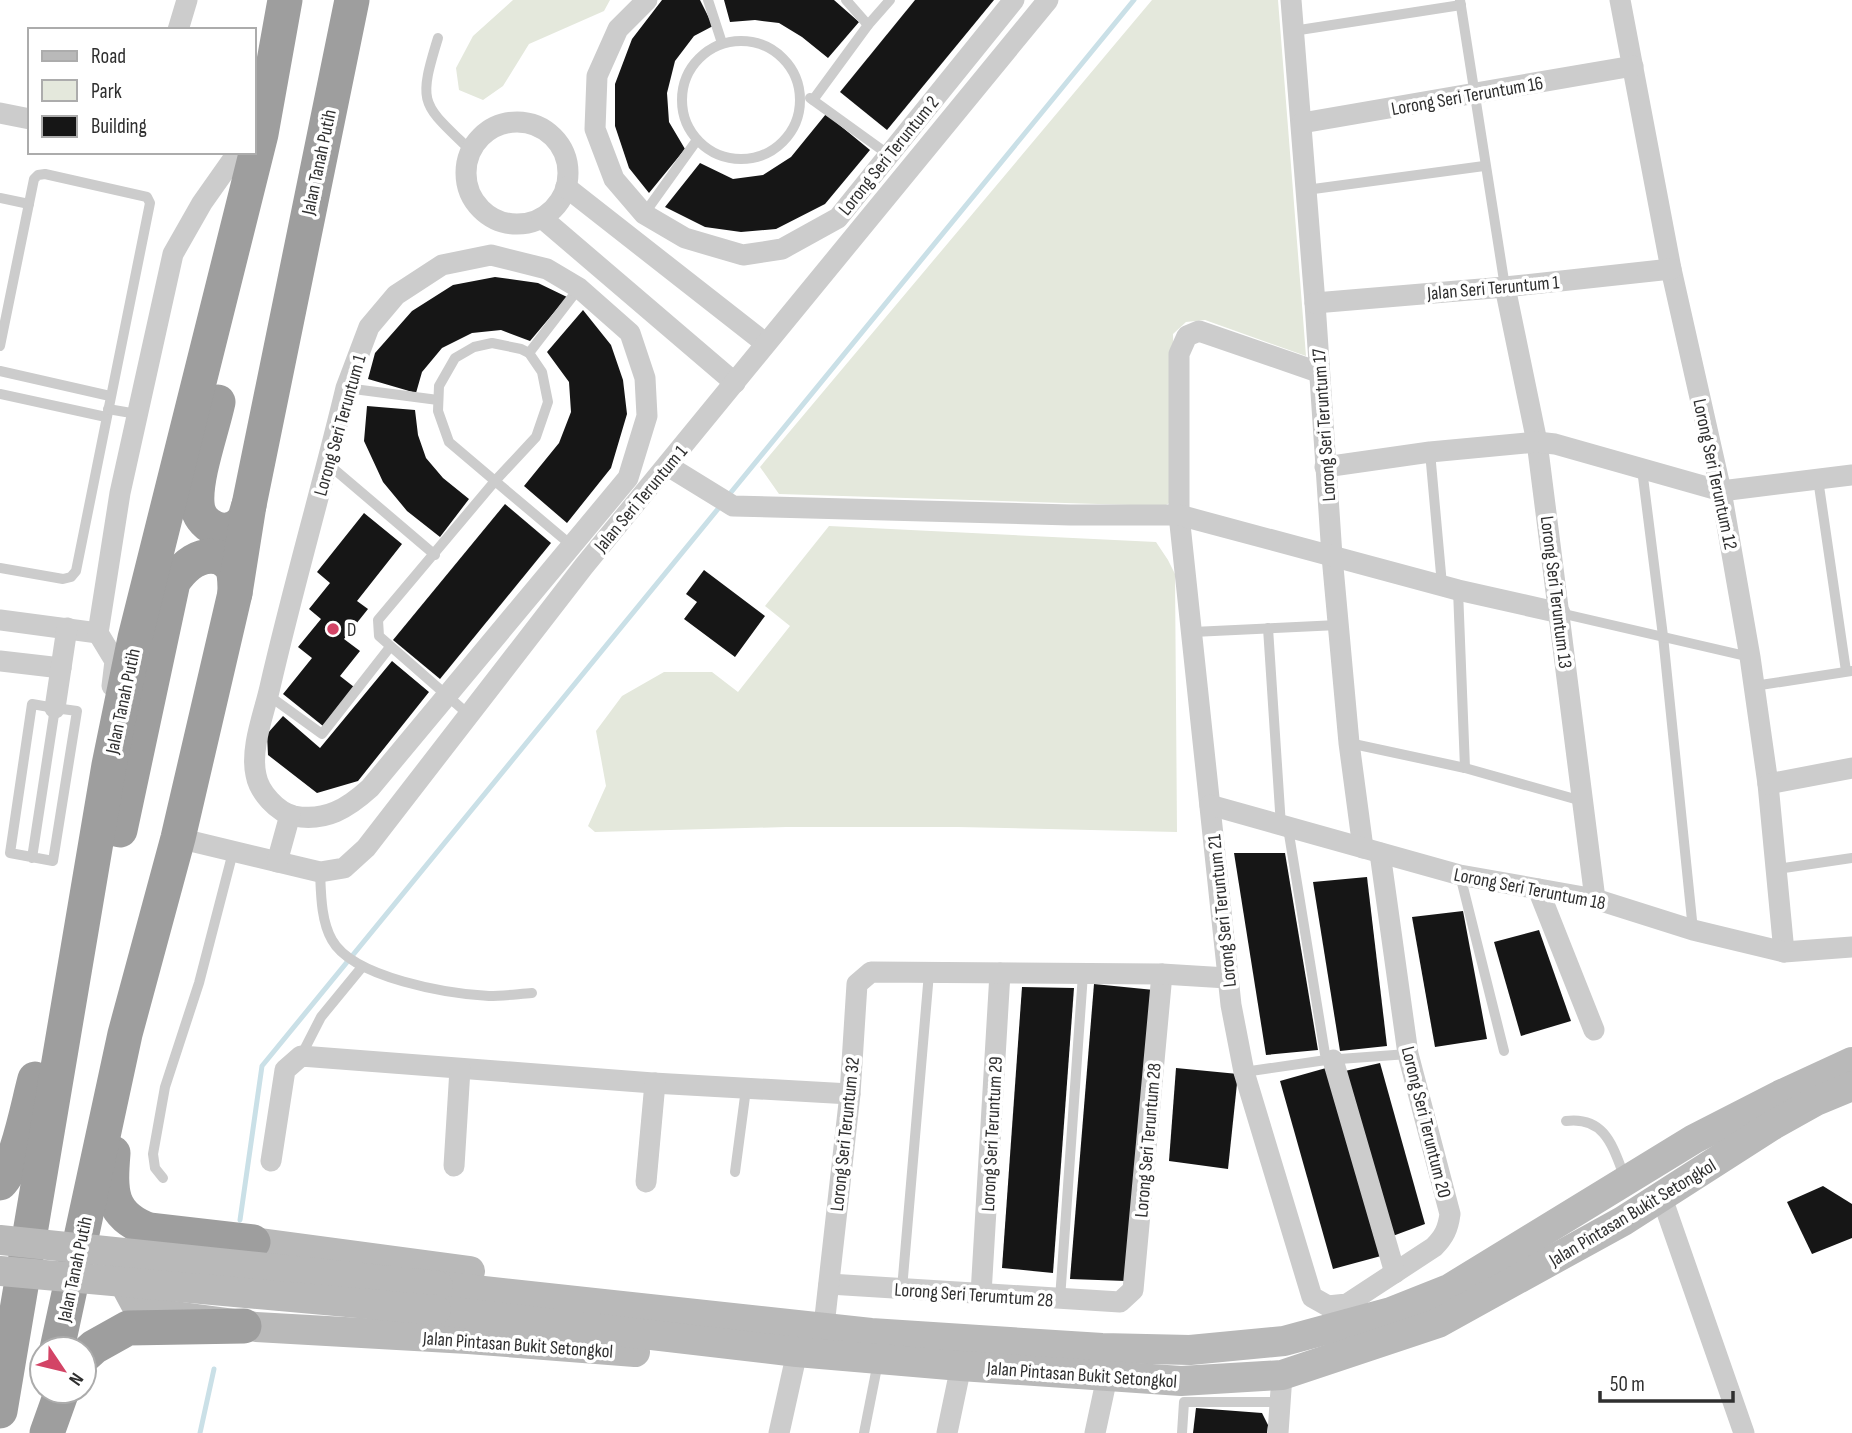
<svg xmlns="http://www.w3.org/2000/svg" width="1852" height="1433" font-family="'Sofia Sans Condensed',sans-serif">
<rect width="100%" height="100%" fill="#fff"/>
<g fill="#e4e8dc">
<polygon points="513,0 610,0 604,11 529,44 503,86 483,100 459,90 456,68 473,36"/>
<polygon points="1152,0 1278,0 1306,356 1205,320 1186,322 1173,334 1177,499 1164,506 779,494 760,467"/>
<polygon points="829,526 1156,542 1168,560 1175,574 1177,832 958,827 786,827 595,832 588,826 606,786 596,731 622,696 664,672 712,672 738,692 790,626 765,606"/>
</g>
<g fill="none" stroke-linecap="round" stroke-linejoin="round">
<g stroke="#cae0e7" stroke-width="5">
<polyline points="728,496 1134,0"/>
<polyline points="240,1220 262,1066 722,504"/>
<polyline points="200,1433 214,1369"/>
</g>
</g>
<g fill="#161616">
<polygon points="662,0 700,0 713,26 694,36 675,61 667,93 669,122 685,149 649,193 629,168 615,126 615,84 632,39"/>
<polygon points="724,0 834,0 859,22 828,58 802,37 779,23 755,20 730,22"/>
<polygon points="915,0 994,0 887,130 840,92"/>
<polygon points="826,114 870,150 825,204 776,229 741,232 705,227 665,207 700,163 733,179 763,175 791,157"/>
<polygon points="495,277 538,283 567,297 530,341 501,330 472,333 442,348 422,372 416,393 368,379 375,353 412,311 453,285"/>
<polygon points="583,310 611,345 623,380 627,414 611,468 567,523 524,486 559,443 571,412 569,382 547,352"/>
<polygon points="367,406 415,410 418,435 426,458 443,478 469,499 440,537 407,511 383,482 364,441"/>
<polygon points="505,504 551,543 440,679 393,640"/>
<polygon points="364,513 402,544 357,601 368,609 344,639 360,651 340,676 354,687 323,726 283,694 312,658 298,647 321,619 309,609 330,583 317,572"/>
<polygon points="704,570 765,616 735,657 684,619 697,602 686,594"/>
<polygon points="392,661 429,692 358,781 317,793 268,755 267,734 283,716 320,748"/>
<polygon points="1234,853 1285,853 1318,1050 1266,1055"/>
<polygon points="1367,877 1387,1046 1340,1051 1313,882"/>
<polygon points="1463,911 1487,1039 1435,1047 1412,917"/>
<polygon points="1539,930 1571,1021 1521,1036 1494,942"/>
<polygon points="1094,984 1154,990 1126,1281 1070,1279"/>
<polygon points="1022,987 1074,988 1053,1273 1002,1268"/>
<polygon points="1380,1063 1425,1224 1390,1237 1345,1071"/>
<polygon points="1176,1068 1238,1074 1228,1169 1169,1161"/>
<polygon points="1326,1068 1381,1256 1333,1269 1280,1081"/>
<polygon points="1823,1186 1852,1204 1852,1238 1812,1254 1787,1202"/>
<polygon points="1196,1408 1262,1413 1268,1425 1267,1433 1193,1433"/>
</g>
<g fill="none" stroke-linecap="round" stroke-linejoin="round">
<g stroke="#ccc" stroke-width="10">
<polyline points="708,0 722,43"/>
<polyline points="846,0 868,25"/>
<polyline points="1460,0 1505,287"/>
<polyline points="1293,31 1461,5"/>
<path d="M438,38C417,106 422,103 471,151"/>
<circle cx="741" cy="100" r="59"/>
<polyline points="810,98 889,155"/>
<polyline points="813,100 868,25 890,0"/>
<polyline points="1306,190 1484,166"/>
<polyline points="0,198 29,204"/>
<polyline points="644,214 697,140"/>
<polyline points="0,346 34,179 38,175 45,174 147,197 150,203 76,571 71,577 63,579 0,568"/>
<polyline points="529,353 579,288"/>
<polyline points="0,371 110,396"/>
<polyline points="346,388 438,400"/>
<polyline points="0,394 106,417"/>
<polyline points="108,409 137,414"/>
<polyline points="1430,452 1442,585"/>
<polyline points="328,464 435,555"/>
<polyline points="1642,469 1663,636 1693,930"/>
<polyline points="1818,479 1846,671"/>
<polyline points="1458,590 1465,768"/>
<polyline points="1560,613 1750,657"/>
<polyline points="1268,628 1281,826"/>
<polyline points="1193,632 1338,625"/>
<polyline points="1754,686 1852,671"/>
<polyline points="268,695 322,734 390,647"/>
<polyline points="468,714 379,636 378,620 495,481 536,437 548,402 542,372 529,353 521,349 492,343 474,347 455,358 439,386 438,411 449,442 495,481 571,545"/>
<polyline points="1349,743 1465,768 1582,801"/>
<polyline points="1288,828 1326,1060"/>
<polyline points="32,858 55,708 32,704 10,853 53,861 77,711 55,708"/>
<polyline points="1777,869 1852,858"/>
<path d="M320,872C321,894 321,921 332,940C353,978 449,994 489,996C503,996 518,994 532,993"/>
<polyline points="1460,875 1504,1051"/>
<polyline points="301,1056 321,1017 362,967"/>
<polyline points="1244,1072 1326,1060 1408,1054"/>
<path d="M1566,1121C1606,1116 1613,1148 1625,1178"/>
<polyline points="735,1172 746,1089"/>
<polyline points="163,1178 155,1168 153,1154 165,1087 199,983 233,852"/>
<polyline points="902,1289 929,973"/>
<polyline points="1060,1299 1083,974"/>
<polyline points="864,1433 878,1362"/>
<polyline points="1182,1433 1184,1402 1280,1402"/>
</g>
<g stroke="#ccc" stroke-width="21">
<polyline points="647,0 618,29 597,76 595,129 614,179 644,214 685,238 743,255 782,249 838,218 1014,0"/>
<polyline points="1291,0 1315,303 1332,556 1349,743 1363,848"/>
<polyline points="1620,0 1671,269 1721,491 1750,657 1768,784 1784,952"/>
<polyline points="178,30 187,0"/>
<polyline points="0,113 30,119"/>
<circle cx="517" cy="173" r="51"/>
<polyline points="1302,123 1633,66"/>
<polyline points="566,187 765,343"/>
<polyline points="542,218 735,383"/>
<path d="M491,255L547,269L579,288L630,333L645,378L647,416L628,478L370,788C348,808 326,822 294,816C277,812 259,792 256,775C250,748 264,714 270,687C293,587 322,488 346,388L369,327L396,295L442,265Z"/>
<polyline points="1505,287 1537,442 1595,899"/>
<polyline points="1315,303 1505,287 1671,269"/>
<path d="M1318,372L1199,331L1187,336L1179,354V515L1231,1005L1244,1072L1312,1297L1328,1306L1347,1304L1434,1247C1444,1237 1448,1229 1450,1214L1408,1054L1380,853"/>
<polyline points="668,466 733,506 1070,515 1179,515 1458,590 1560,613"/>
<polyline points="1325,467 1430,452 1537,442 1555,444 1721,491 1852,475"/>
<polyline points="0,620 98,633"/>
<polyline points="0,661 61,668"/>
<polyline points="112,686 115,661 98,633 120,493 173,254 202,203 233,159 240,152"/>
<polyline points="55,708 67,628"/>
<polyline points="1768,784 1852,768"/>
<polyline points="1210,805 1460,875 1595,899 1693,930 1784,952 1852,947"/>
<polyline points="178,838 320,872 344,868 366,848 584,566 1048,0"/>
<polyline points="277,862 290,815"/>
<polyline points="1538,889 1594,1030"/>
<polyline points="1333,1060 1395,1273"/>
<polyline points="271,1161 285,1070 301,1056 653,1083 850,1094"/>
<polyline points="454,1166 460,1069"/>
<polyline points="646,1182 655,1083"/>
<polyline points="1662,1198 1744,1433"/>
<polyline points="829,1284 1120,1302 1133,1290 1162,974"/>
<polyline points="981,1294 1000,973"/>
<polyline points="825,1317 850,1094 857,984 871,972 1162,974 1227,978"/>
<polyline points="779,1433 797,1352"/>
<polyline points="947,1433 961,1366"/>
<polyline points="1095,1433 1107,1377"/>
<polyline points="1278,1433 1282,1375"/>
</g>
<g stroke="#b9b9b9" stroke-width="30">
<polyline points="231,1243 253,1242 470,1271"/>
<polyline points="133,1260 127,1270 127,1288 135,1303 152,1313 256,1327 468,1339 635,1352"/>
<polyline points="438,1286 871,1333 1102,1348 1190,1350 1284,1341 1391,1312 1449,1289 1694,1139 1780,1095 1852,1062"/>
<polyline points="436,1310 797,1352 961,1366 1181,1381 1282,1375 1438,1323 1623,1221 1773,1125 1816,1101 1852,1086"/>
</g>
<g stroke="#9e9e9e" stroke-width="35">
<path d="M218,402C212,430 195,476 197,503C198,526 227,541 243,521C246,517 247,510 249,505"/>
<path d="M120,830L173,582C184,566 200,551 221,558C225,560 231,565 233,570C235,576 235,586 235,593"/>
<path d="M113,1153C110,1191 109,1215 149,1230L253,1242"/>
<path d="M0,1183C17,1167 28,1104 35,1079"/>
<polyline points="57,1349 125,1034 178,838 235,593 249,505 352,0"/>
<polyline points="84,1356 94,1347 128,1328 244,1326"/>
<polyline points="0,1411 109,765 135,638 261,134 285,0"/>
<polyline points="47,1433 62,1391"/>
</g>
<g stroke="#b9b9b9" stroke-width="30">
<polyline points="0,1240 438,1286"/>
<polyline points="0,1271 436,1310"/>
</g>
</g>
<circle fill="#d34466" stroke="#fff" stroke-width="2.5" cx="333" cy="629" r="7"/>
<g text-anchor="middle" stroke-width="7" stroke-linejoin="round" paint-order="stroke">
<g font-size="19" fill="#2f2f2f" stroke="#fff">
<text transform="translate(1467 95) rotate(-10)" y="7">Lorong Seri Teruntum 16</text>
<text transform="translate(888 155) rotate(-51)" y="7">Lorong Seri Teruntum 2</text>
<text transform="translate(318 162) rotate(-78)" y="7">Jalan Tanah Putih</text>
<text transform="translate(1493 287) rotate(-5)" y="7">Jalan Seri Teruntum 1</text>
<text transform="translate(339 425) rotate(-74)" y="7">Lorong Seri Teruntum 1</text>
<text transform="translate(1323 425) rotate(-94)" y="7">Lorong Seri Teruntum 17</text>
<text transform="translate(1716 474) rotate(78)" y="7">Lorong Seri Teruntum 12</text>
<text transform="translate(640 498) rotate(-50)" y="7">Jalan Seri Teruntum 1</text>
<text transform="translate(1557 592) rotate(83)" y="7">Lorong Seri Teruntum 13</text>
<text transform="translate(122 701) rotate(-78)" y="7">Jalan Tanah Putih</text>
<text transform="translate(1530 888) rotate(11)" y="7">Lorong Seri Teruntum 18</text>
<text transform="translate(1221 911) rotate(-96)" y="7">Lorong Seri Teruntum 21</text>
<text transform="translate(1427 1122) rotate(76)" y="7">Lorong Seri Teruntum 20</text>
<text transform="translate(844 1134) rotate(-84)" y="7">Lorong Seri Teruntum 32</text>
<text transform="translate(991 1134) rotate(-87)" y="7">Lorong Seri Teruntum 29</text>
<text transform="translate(1147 1140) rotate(-85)" y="7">Lorong Seri Teruntum 28</text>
<text transform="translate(1632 1212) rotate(-31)" y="7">Jalan Pintasan Bukit Setongkol</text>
<text transform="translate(74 1269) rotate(-78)" y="7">Jalan Tanah Putih</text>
<text transform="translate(974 1294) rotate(4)" y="7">Lorong Seri Terumtum 28</text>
<text transform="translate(518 1344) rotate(4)" y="7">Jalan Pintasan Bukit Setongkol</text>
<text transform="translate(1082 1374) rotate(4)" y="7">Jalan Pintasan Bukit Setongkol</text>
</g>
<g font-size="19" fill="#2f2f2f" stroke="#fff" text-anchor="start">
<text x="347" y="636">D</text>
</g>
</g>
<rect x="28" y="28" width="228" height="126" fill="#ffffff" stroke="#acacac" stroke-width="2"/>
<rect x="42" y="51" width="35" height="10" fill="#b9b9b9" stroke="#acacac" stroke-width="2"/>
<text x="91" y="63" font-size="21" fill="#2f2f2f">Road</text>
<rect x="42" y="80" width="35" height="21" fill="#e4e8dc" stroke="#acacac" stroke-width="2"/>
<text x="91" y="98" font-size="21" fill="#2f2f2f">Park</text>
<rect x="42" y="116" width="35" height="21" fill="#161616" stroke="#acacac" stroke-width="2"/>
<text x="91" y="133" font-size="21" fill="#2f2f2f">Building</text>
<g transform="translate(63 1370) rotate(125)"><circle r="33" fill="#ffffff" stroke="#acacac" stroke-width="2"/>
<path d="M0-5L12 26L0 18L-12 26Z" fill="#d34466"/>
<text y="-10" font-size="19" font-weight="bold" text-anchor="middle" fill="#2f2f2f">N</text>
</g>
<path d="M1600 1391v10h133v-10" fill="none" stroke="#2f2f2f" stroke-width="3.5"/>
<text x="1610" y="1391" font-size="21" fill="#2f2f2f" stroke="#ffffff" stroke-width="5" paint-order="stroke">50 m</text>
</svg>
